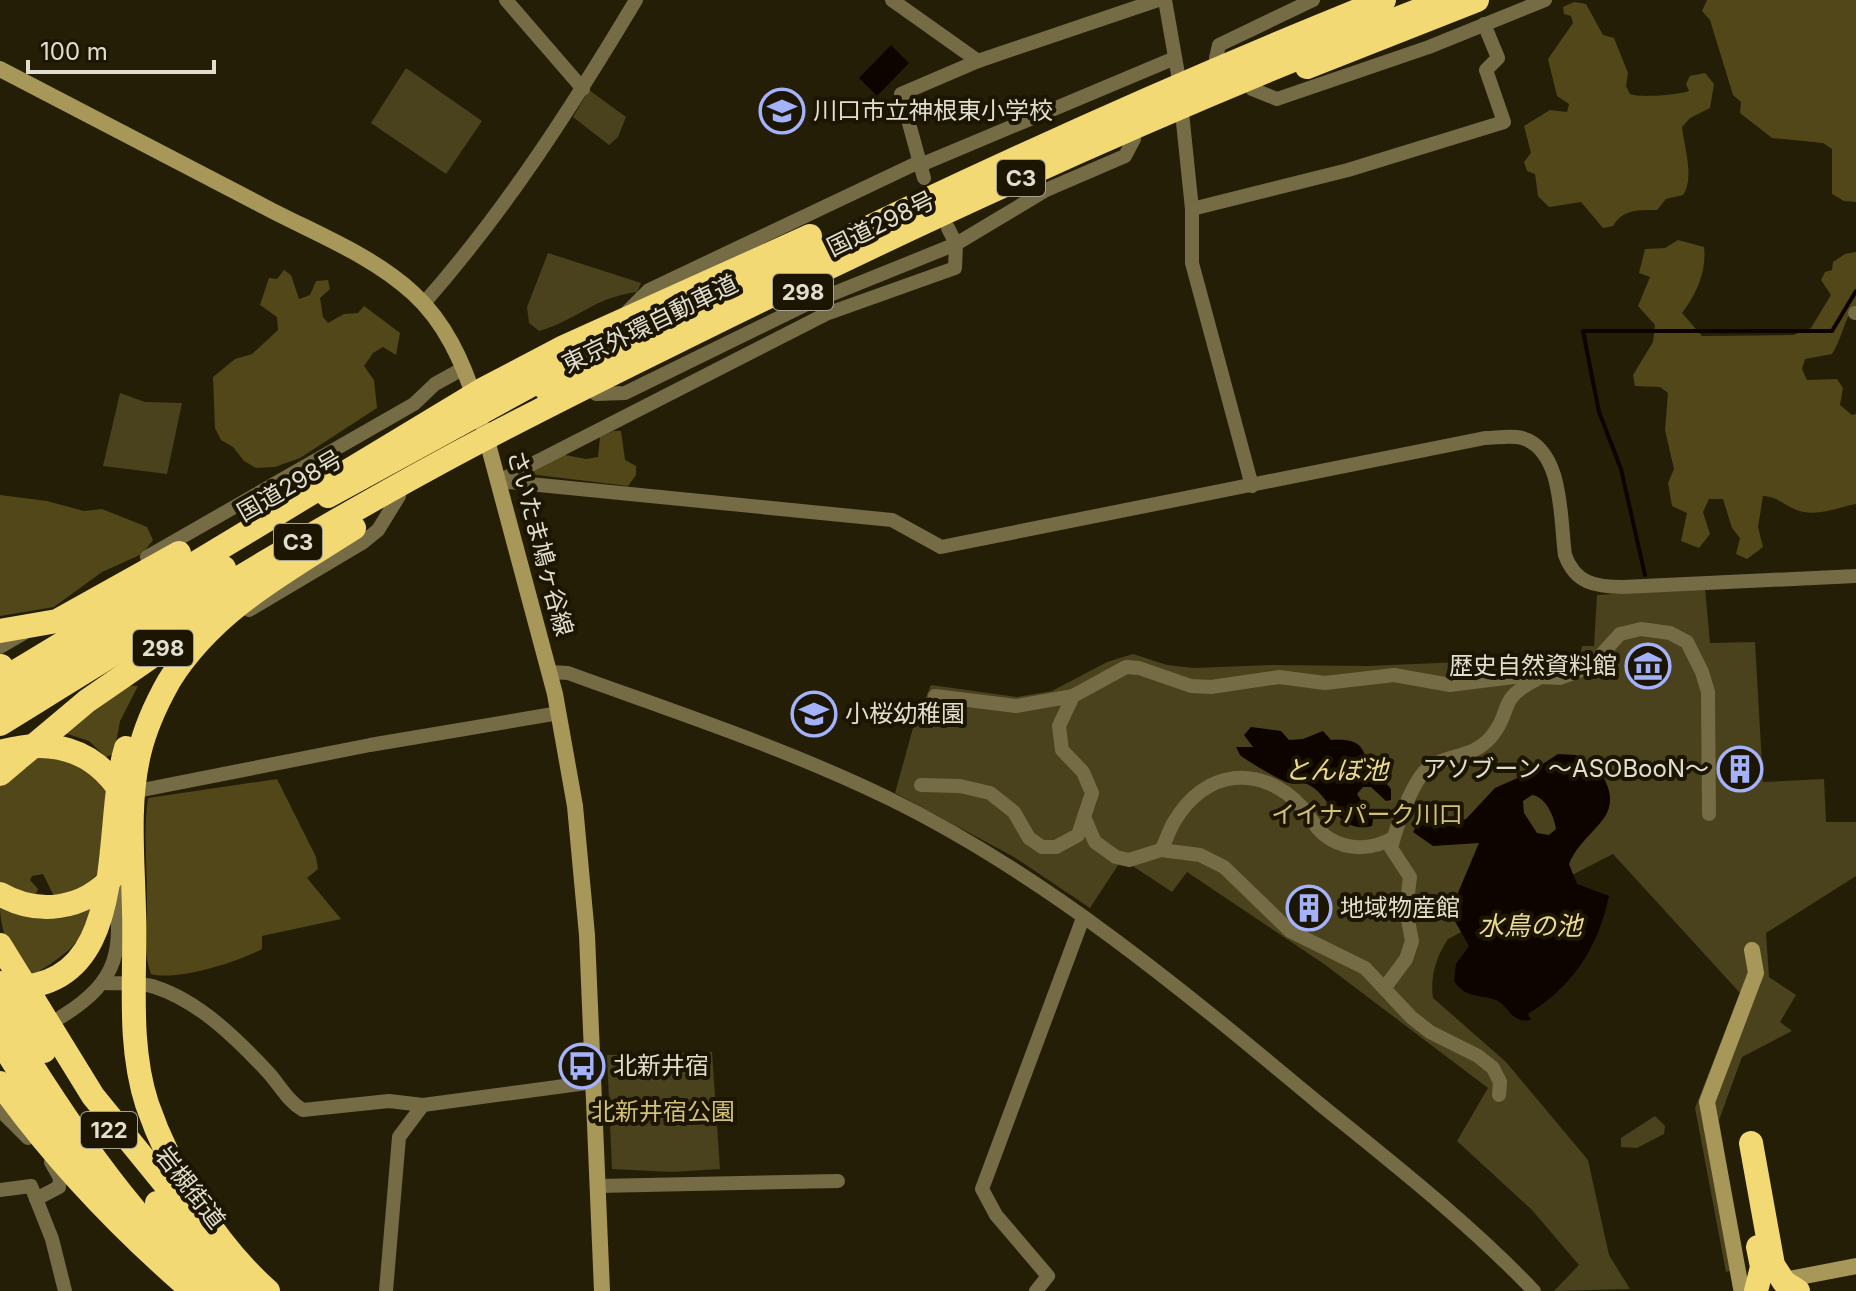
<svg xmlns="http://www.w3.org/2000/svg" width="1856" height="1291" font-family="Inter,'Noto Sans JP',sans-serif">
<rect width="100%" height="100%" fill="#241e07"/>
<g fill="#4a411d">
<polygon points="406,68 482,121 446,174 371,123"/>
<polygon points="589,90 626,117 618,137 609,145 573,117"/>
<path d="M548,253L641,283L637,292C592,298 578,320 539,331L529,323L527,307Z"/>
<polygon points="120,393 145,402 182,403 167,474 103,466"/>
<path d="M1705,588L1710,643L1755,642L1763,782L1824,779L1826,822H1856V876L1766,933L1769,977L1796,995L1780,1022L1792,1031L1742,1057L1719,1120L1744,1268L1726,1272L1695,1108L1740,993L1613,854L1448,939C1436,957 1430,977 1433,998L1506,1062L1588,1160L1609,1255L1630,1289L1554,1291L1579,1265L1532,1210L1457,1141L1488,1088L1324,964L1187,872L1172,892L1122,859L1090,908L1014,857L895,793L913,728L931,685L1017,697L1052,691L1107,662L1133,654L1167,665L1194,668L1271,665L1367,666L1580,657L1582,646H1594L1597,595Z"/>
<polygon points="712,1052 720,1169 672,1172 612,1169 607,1055"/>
<polygon points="1655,1116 1665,1126 1664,1134 1637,1148 1621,1147 1621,1138"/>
</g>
<g fill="#524719">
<polygon points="1707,0 1856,0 1856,202 1844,201 1832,194 1832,149 1823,143 1772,138 1740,113 1741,102 1733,95 1710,20 1702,11"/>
<path d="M1574,2L1586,4L1603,35L1614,38L1628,73L1626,86L1630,94C1640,98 1679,95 1689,91L1686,84L1690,76L1705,73L1714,84L1710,108L1690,118L1682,127C1684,147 1695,178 1683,195L1666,199L1657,210C1638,210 1623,209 1613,226L1603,228L1581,202L1549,207L1538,196L1535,174L1527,171L1524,162L1531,153L1524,126L1550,110L1567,112L1569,104L1557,96L1548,59L1573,23L1571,16L1564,14L1563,7Z"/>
<path d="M1678,240L1704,247C1707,271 1696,295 1682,313L1702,336L1793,335L1811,328L1831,295L1821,280L1825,272L1832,270L1833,262L1845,254L1856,252V310L1851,311C1843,325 1841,340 1832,354L1805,359L1802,369L1807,380L1837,379L1843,388L1840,405L1852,415L1856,414V504C1835,508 1814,519 1792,508C1780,502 1777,497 1763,496L1758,527L1763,547L1747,559L1736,554L1740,538L1732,528L1723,499H1709L1703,512L1710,534L1699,548L1681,541L1687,513L1672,506L1668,483L1674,469L1665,430L1668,393L1660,387L1635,386L1633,375L1653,342L1655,325L1638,306L1650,277L1639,273L1645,249L1665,248Z"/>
<polygon points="284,270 291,275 299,299 310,295 316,281 328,280 330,289 320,298 323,317 328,323 344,314 358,313 364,306 400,333 396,355 383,347 373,353 364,366 374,380 377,408 300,458 275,467 256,468 244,461 233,447 221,440 215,428 213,377 235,359 252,354 278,330 277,317 260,305 269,278 277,279"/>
<polygon points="613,431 621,431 625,460 636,466 636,475 628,486 529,474 529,470 560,454 586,459 598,457 600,437"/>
<polygon points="0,495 47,501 84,511 102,509 147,527 153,540 142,554 102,572 54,607 0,616"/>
<polygon points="127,686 138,686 120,721 114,754 106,757 89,741 65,733"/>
<path d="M46,755L78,763L103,783L107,797L97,874L84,888L54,896L43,874L32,876L30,880L38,889L35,897L0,882V786C4,773 13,768 27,768L32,760Z"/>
<path d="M277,779L316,857L318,869L307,878L341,919L262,936V949C237,962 178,981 151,974C142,949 147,926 147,899C147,865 143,832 148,798Z"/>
<path d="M94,905C89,940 61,958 33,975C11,962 0,930 0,906C31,922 64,925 94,905Z"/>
</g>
<g fill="#0d0400" fill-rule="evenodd">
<polygon points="891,45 909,63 877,96 859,78"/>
<path d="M1251,727L1281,731L1289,740L1303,739L1323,731L1331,740C1371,738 1358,754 1377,775C1382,780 1387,783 1391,789V800L1386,801L1371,787H1363L1357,794L1373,819L1372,826C1336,835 1331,794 1307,784C1301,782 1295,785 1289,783C1281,781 1247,761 1240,755L1236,747H1253L1244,735Z"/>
<path d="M1558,754L1576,755L1591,770L1598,768C1632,819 1585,825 1569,864L1577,884L1609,896C1598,948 1573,986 1528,1014L1531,1020C1509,1024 1510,1004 1493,999C1476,994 1466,998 1454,981L1456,964L1469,946L1452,916V907L1479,843L1433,846L1413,832L1428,808L1448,824L1466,819L1495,788L1529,773ZM1532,795C1546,797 1554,816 1556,829L1549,835L1537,833L1524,813L1523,801Z"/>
</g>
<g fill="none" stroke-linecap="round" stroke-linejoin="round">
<polyline stroke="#0d0400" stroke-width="4" points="1645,575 1621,469 1599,412 1583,331 1832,331 1856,291"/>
<g stroke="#756b45" stroke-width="14">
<polyline points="506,0 583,89"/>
<polyline points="892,0 978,61"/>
<polyline points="1165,0 1178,74 1192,209 1192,263 1252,486"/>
<polyline points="1216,58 1219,45 1313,0"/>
<polyline points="1252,89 1277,99 1429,47 1545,0"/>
<polyline points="918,166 1175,58"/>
<polyline points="924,178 901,94 978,61 1158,0"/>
<polyline points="1192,209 1348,170 1504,122 1486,70 1498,58 1484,24"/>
<path d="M424,303C506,210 572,107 636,0"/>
<polyline points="628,311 649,290 917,163"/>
<polyline points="1855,313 1856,313"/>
<polyline points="579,359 602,337"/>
<polyline points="596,394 625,393 805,305 956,244 1046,190 1125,156 1134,139"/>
<path d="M499,481L892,520L941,547L1485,438C1496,438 1511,435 1522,438C1564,450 1560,521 1565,555C1575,583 1595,587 1623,587L1856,576"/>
<polyline points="499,481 826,314 955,268 956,244 948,228"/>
<polyline points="147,557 414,404 435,384 464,368"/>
<polyline points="249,610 362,543 378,530 399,496"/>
<polyline points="0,647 24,633"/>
<path d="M550,672L568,673C675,712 785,748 888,798C1044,874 1184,991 1316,1101C1391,1162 1467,1221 1534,1291"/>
<polyline points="935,696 1016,706 1073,696"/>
<polyline points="921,785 960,786 990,793 1014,812 1029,838 1042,847 1056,847 1078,835 1092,793 1083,772 1062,750 1059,726 1073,696 1126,667 1139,668 1191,686 1211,687 1279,677 1325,683 1394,675 1450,685 1522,676 1560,678 1590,667 1620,634 1641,629 1670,633 1687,642 1702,672 1708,692 1709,814"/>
<polyline points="127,793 370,745 559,713"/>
<polyline points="1085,819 1095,842 1116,857 1129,860 1161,850 1200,855 1224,867 1290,931 1365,968 1411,1017 1430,1032 1478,1056 1493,1068 1500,1082 1499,1095"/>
<path d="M1161,850C1166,841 1169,830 1174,822C1205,769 1260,763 1302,807C1312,818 1316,831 1330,839C1350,851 1374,849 1393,838"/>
<path d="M105,983C121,984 140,982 155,987C198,1001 235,1037 265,1069C279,1083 286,1100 303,1110L389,1101L423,1105"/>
<path d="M1386,986L1406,959L1412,941L1406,910L1410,877L1391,848C1396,828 1414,775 1431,766C1451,754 1474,757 1491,737C1515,708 1494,701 1539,678"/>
<path d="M61,1017C121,980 123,949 114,883"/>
<polyline points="0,1110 28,1138"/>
<polyline points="598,1186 838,1181"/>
<polyline points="0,1190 31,1186 52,1239 65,1291"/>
<polyline points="36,1199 59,1187 60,1178 51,1162"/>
<polyline points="386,1291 399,1137 423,1105 594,1082"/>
<polyline points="1036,1291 1048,1276 996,1215 982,1189 1083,918"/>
</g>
<g stroke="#a79758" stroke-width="16">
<path d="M0,69C88,115 177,161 265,207C314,233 372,255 413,293C445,322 463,362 476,403"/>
<polyline points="484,429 555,694 575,806 587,935 602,1291"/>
<polyline points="1779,1281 1856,1266"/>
<polyline points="1741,1288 1707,1102 1756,973 1752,950"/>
</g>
<g stroke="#f2d973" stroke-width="24">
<polyline points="1307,67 1477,0"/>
<polyline points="328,496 566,366"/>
<polyline points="0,667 1,666"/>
<polyline points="0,774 87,701 229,603"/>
<polyline points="0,1041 55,1127 105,1189"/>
</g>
<g stroke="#f2d973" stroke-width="24">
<path d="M546,389C820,246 1098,115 1384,0"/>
<polyline points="0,631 57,621 179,553"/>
<polyline points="0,681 482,390 564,347 810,236"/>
<polyline points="0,703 224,568"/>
<path d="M0,724C146,634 290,544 441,462C536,410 634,363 731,315C965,200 1202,92 1446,0"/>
<path d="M0,752C49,738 92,747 121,792"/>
<path d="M0,894C38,916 84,910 113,876"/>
<polyline points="0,945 93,1096 199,1226"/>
<polyline points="0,983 44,1051"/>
<path d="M0,987C135,997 101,830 126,748"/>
<path d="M0,1015C60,1112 126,1214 212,1291"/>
<path d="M0,1083C55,1160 117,1225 188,1287"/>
<polyline points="1751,1143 1773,1265 1784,1282 1798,1291"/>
<polyline points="157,1203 240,1291"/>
<path d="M268,1291C215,1244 170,1171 147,1104C127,1042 136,975 134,911C133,859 127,805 139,754C145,728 156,704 169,681C213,610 285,572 354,528"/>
<polyline points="1756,1291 1762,1267 1758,1247"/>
</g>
</g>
<defs>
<g id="school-ring" transform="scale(2.3)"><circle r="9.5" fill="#1b1501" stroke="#a4b2fc" stroke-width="1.5"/><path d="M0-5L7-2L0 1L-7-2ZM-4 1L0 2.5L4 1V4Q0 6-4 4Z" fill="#a4b2fc"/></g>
<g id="museum-ring" transform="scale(2.3)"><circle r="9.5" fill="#1b1501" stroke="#a4b2fc" stroke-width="1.5"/><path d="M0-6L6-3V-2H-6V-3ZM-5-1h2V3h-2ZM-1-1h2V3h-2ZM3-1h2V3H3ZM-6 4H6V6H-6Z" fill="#a4b2fc"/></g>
<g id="building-ring" transform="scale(2.3)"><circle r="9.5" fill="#1b1501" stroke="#a4b2fc" stroke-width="1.5"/><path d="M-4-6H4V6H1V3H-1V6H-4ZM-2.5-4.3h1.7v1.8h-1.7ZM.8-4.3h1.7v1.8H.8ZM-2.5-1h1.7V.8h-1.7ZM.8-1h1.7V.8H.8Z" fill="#a4b2fc"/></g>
<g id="bus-ring" transform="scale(2.3)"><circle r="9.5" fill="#1b1501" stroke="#a4b2fc" stroke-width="1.5"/><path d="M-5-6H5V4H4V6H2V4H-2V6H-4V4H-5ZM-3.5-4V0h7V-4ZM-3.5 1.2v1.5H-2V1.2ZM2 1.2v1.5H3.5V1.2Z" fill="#a4b2fc"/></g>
</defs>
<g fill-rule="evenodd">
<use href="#school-ring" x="782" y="111"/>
<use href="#museum-ring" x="1648" y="666"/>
<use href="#school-ring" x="814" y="714"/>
<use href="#building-ring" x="1740" y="769"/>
<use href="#building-ring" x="1309" y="908"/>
<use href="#bus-ring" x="582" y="1066"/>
</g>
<g text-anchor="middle" stroke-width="8" stroke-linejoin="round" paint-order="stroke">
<g fill="#1b1501" stroke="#a6a292" stroke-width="2">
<rect x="997" y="160" width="48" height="36" rx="6"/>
<rect x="773" y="274" width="60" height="36" rx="6"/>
<rect x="274" y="524" width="48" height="36" rx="6"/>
<rect x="133" y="630" width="60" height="36" rx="6"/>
<rect x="81" y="1112" width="56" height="36" rx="6"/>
</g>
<g font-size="22" font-weight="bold" fill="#e1ded0">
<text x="1021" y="186">C3</text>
<text x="803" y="300">298</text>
<text x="298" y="550">C3</text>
<text x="163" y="656">298</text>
<text x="109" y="1138">122</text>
</g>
<g font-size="24" fill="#e1ded0" stroke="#1b1501" text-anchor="start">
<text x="813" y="119">川口市立神根東小学校</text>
<text x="1617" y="674" text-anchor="end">歴史自然資料館</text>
<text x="845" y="722">小桜幼稚園</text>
<text x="1709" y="777" text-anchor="end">アソブーン ～ASOBooN～</text>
<text x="1340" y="916">地域物産館</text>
<text x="613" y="1074">北新井宿</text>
</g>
<g font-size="24" fill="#e1ded0" stroke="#1b1501">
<text transform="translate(881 224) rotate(-26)" y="8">国道298号</text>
<text transform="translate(650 324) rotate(-26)" y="8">東京外環自動車道</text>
<text transform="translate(290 486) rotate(-30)" y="8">国道298号</text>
<text transform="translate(540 543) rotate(75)" y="8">さいたま鳩ヶ谷線</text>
<text transform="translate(190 1188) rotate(52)" y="8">岩槻街道</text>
</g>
<g font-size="24" fill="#d3c178" stroke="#1b1501">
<text x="1367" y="823">イイナパーク川口</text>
<text x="663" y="1120">北新井宿公園</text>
</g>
<g font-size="26" font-style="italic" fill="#edda91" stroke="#1b1501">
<text x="1336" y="779">とんぼ池</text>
<text x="1530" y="935">水鳥の池</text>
</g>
</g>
<path d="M28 60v12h186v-12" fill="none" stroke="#e1ded0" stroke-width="4"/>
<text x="40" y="60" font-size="24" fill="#e1ded0" stroke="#1b1501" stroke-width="6" paint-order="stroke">100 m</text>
</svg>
